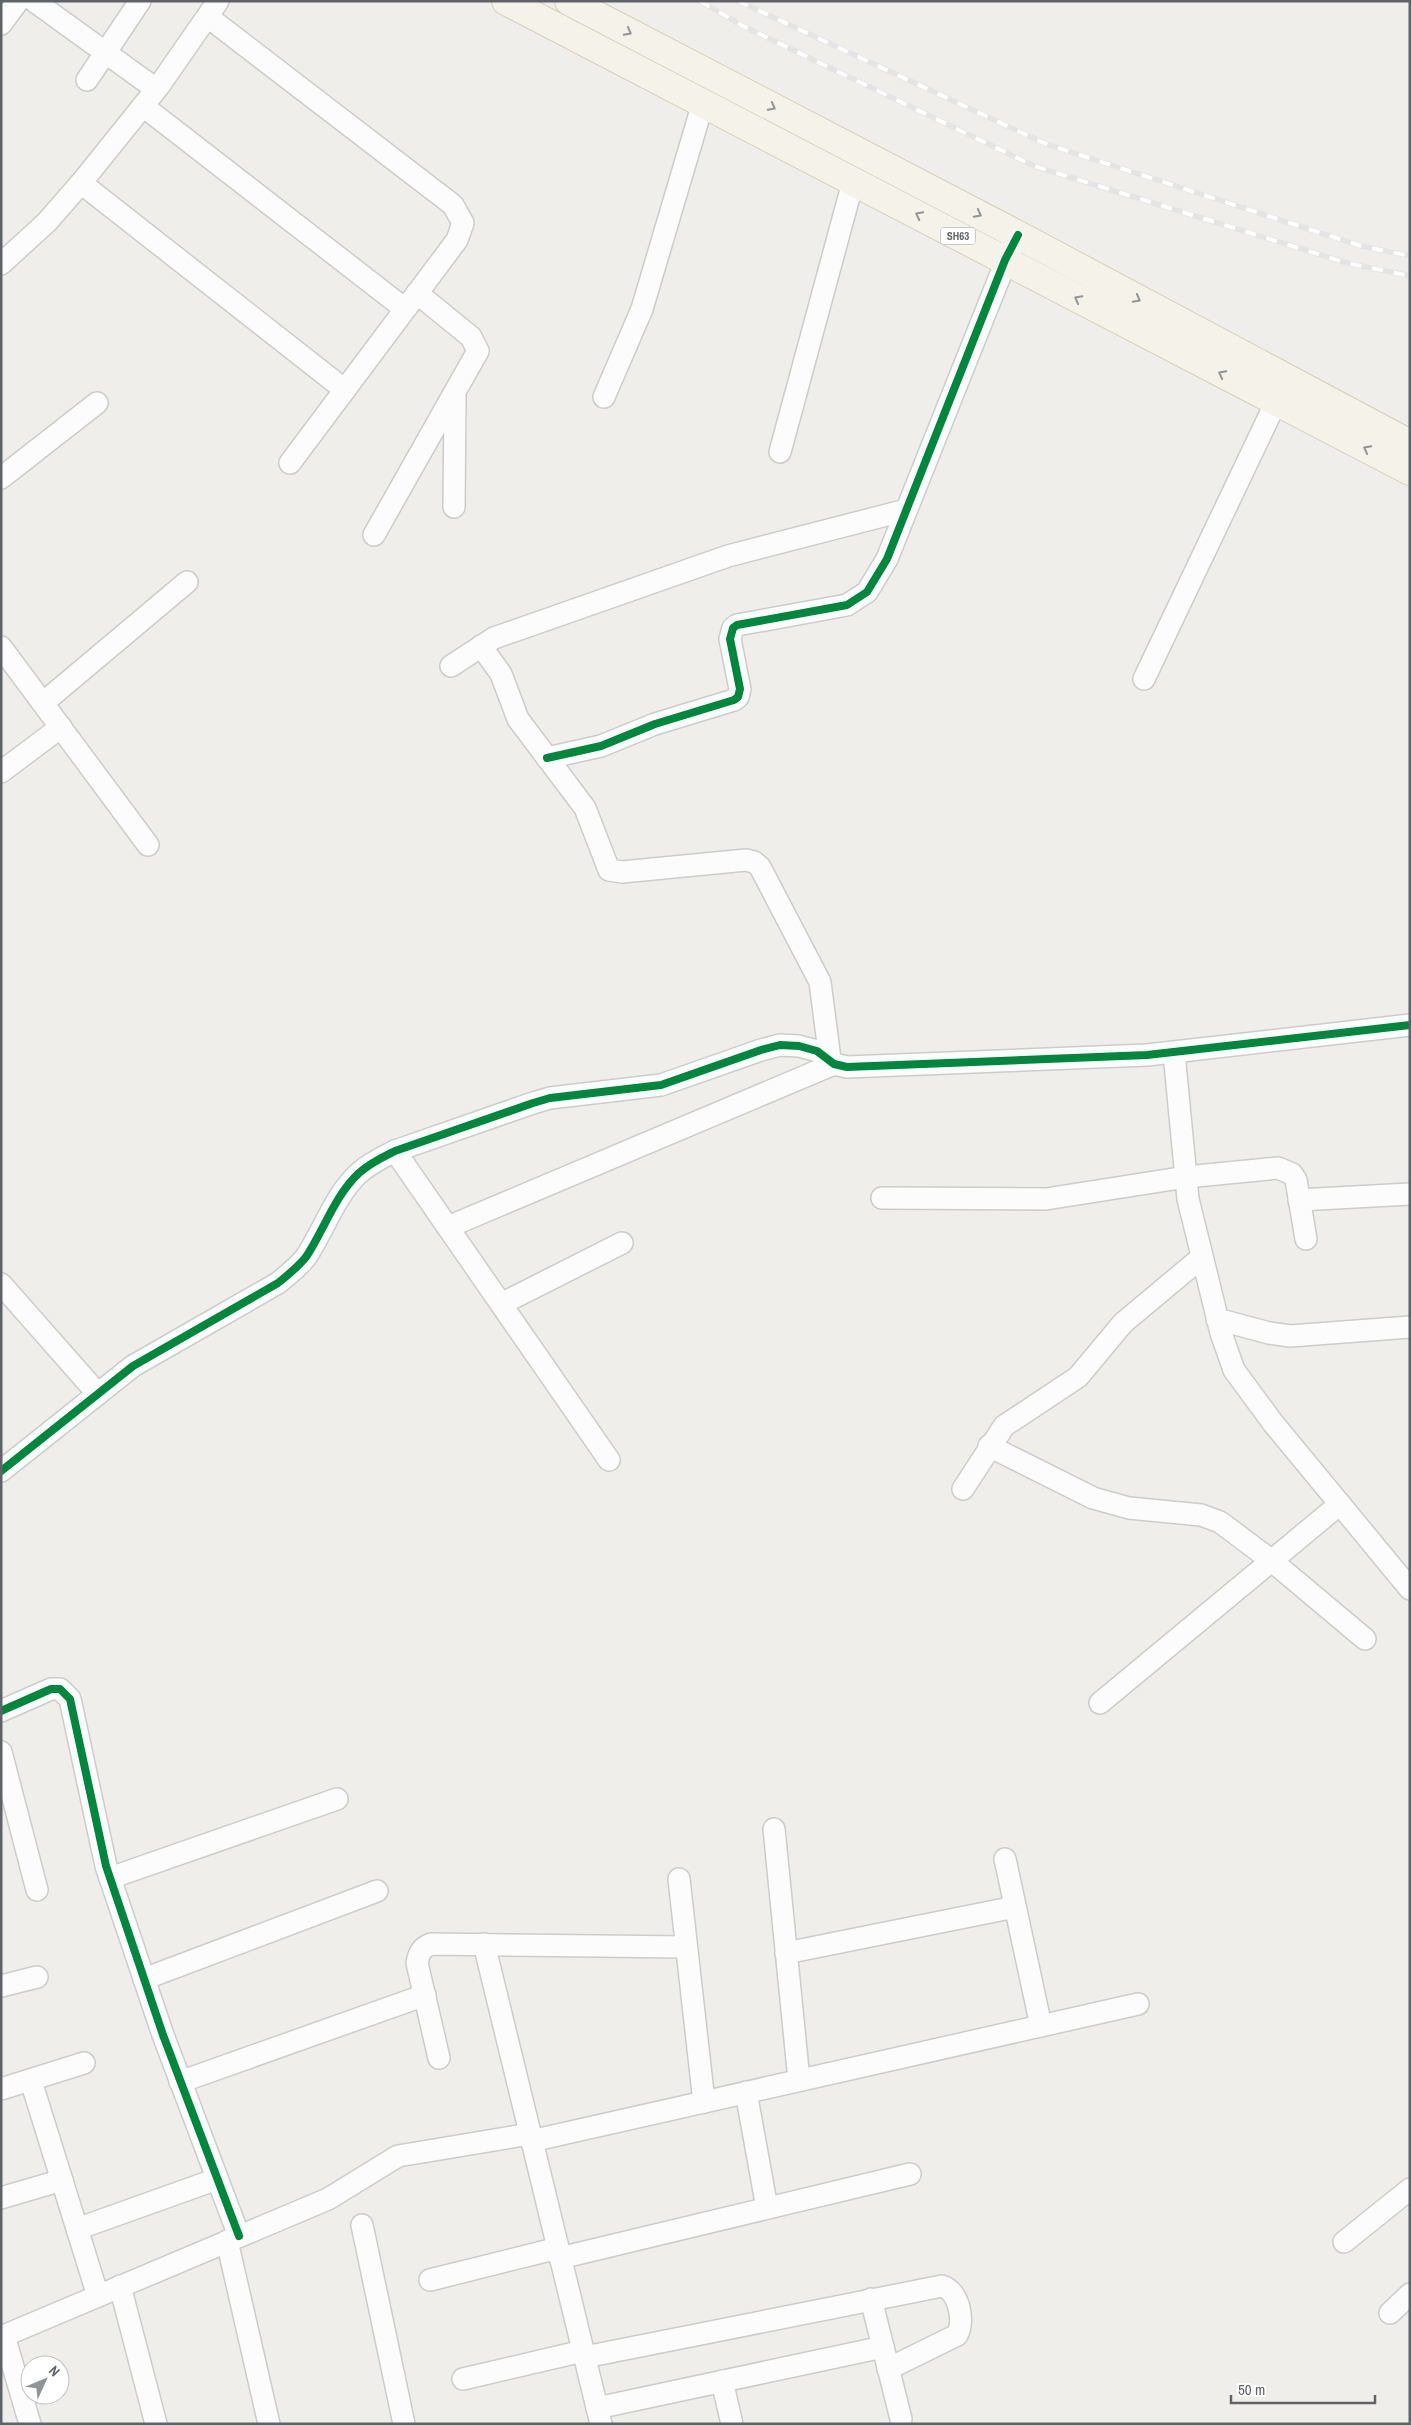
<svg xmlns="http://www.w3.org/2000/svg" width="1411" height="2425" font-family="'Archivo Narrow',sans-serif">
<rect width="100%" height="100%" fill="#efeeea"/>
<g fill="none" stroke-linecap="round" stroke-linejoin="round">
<g stroke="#cbcccc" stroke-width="24">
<g id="minor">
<polyline points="34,1 156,89"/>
<polyline points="218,1 159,86 81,183 345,390"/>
<polyline points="208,17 453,205 463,223 457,240 290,463"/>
<polyline points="1,24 18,1"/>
<polyline points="87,80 140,1"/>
<polyline points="143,106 405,309"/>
<polyline points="1,264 47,222 81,183"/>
<polyline points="604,397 642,309 703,103"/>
<polyline points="780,452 853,182"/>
<polyline points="1,478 97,403"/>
<polyline points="454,507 455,397"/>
<polyline points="374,535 478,351 471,337 417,293"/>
<polyline points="481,646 501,674 518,719 585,808 609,870 622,872 746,860 754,862 760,867 820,982 830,1059"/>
<polyline points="1,647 148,845"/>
<polyline points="451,666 494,638 728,556 906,510"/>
<polyline points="1144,679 1276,402"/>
<polyline points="43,703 187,582"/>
<polyline points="547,758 601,746 655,724 734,700 738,697 740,689 730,639 733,628 737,625 847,605 867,592 887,559 1012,246"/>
<polyline points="1,772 61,727"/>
<polyline points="1174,1053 1188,1199 1221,1333 1234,1370 1273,1423 1410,1589"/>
<polyline points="395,1151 609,1460"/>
<polyline points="882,1198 1046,1199 1186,1177 1278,1168 1292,1174 1296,1180 1306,1239"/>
<polyline points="1299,1200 1410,1194"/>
<polyline points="448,1227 834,1064"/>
<polyline points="1,1284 98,1394"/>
<polyline points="501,1304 622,1243"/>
<polyline points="1217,1319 1269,1333 1290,1336 1410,1327"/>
<polyline points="989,1446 1093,1498 1129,1508 1201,1515 1220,1522 1272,1561 1365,1639"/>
<path d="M1,1471L133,1366L278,1283C288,1275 298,1267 306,1257C324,1230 335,1195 359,1173C370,1163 383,1157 395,1151L533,1103L550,1098L661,1085L761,1050L780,1045L799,1046L817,1051L834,1064L847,1067L1147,1055L1410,1025"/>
<polyline points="963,1489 1004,1426 1078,1377 1123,1323 1202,1257"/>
<polyline points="1100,1703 1340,1504"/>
<polyline points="1,1711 51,1689 60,1689 70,1699 106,1866 163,2035 239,2236"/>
<polyline points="1,1752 37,1890"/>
<polyline points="774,1829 799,2080"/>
<polyline points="1005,1859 1041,2026"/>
<polyline points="110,1878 337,1799"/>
<polyline points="679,1879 704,2102"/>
<polyline points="484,1944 601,2424"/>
<polyline points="786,1953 1015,1907"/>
<polyline points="144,1979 377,1891"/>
<polyline points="1,1986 37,1977"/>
<path d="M439,2058L417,1963C419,1953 421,1948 431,1944L686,1947"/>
<polyline points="31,2081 98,2296"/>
<polyline points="180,2082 425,1995"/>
<polyline points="1,2089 84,2063"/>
<polyline points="746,2092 767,2208"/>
<polyline points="531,2141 1138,2004"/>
<polyline points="1,2198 62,2180"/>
<polyline points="362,2225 404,2424"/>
<polyline points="77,2229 217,2179"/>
<polyline points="227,2241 269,2424"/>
<polyline points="1344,2242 1410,2189"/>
<polyline points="560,2258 910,2174"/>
<polyline points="430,2280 558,2248"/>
<polyline points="120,2286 156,2424"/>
<polyline points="871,2299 901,2419"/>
<polyline points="1390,2313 1410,2294"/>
<polyline points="4,2336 30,2424"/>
<polyline points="1,2337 328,2199 398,2156 530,2134"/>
<path d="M585,2357L942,2286C959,2291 965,2321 957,2335L888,2369"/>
<polyline points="463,2379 583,2351"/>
<polyline points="722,2381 732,2424"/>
<polyline points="597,2408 883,2347"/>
</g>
</g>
<g stroke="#d7ceb8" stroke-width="30">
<g id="major">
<polyline points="506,1 1410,471"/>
<polyline points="569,1 1018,235 1410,444"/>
</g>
</g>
<use href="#minor" stroke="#fdfcfc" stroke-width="21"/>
<use href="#major" stroke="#f4f2e9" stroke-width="28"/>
<g stroke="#e4e4e4" stroke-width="5.5">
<g id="rail">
<polyline points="700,1 743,26 1034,166 1347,263 1410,276"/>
<polyline points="738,1 1046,144 1361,246 1410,256"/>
</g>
</g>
<use href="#rail" stroke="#fff" stroke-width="4" stroke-dasharray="11" stroke-linecap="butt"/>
<g stroke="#fff" stroke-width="11">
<g id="cycleway">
<polyline points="547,758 601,746 655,724 734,700 738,697 740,689 730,639 733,628 737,625 847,605 867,592 887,559 1005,260 1018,235"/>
<path d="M1,1471L133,1366L278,1283C288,1275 298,1267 306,1257C324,1230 335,1195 359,1173C370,1163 383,1157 395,1151L533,1103L550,1098L661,1085L761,1050L780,1045L799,1046L817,1051L834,1064L847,1067L1147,1055L1410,1025"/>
<polyline points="1,1711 51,1689 60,1689 70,1699 106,1866 163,2035 239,2236"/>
</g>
</g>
<use href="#cycleway" stroke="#00873e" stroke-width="8"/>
</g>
<defs><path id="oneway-chevron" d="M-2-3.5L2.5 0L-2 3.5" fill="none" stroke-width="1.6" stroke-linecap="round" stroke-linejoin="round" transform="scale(1.25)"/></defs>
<g stroke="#939595">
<use href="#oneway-chevron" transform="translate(628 32) rotate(28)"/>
<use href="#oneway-chevron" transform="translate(772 107) rotate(28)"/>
<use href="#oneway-chevron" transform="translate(978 214) rotate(28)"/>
<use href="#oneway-chevron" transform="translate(919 215) rotate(-153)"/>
<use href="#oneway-chevron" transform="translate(1078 299) rotate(-152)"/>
<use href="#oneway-chevron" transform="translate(1137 299) rotate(28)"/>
<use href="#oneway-chevron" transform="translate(1222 374) rotate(-152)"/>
<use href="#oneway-chevron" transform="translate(1367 449) rotate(-152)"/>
</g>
<g text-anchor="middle" stroke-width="4.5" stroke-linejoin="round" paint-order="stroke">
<rect fill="#fff" stroke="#8f9295" stroke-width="1" x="940.5" y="227.5" width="35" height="17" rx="4"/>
<g font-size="11" font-weight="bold" fill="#5f6368">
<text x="958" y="240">SH63</text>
</g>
</g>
<rect width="1411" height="2425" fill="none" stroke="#5f6368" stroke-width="5"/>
<g transform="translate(45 2380) rotate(46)"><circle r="24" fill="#ffffff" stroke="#bfc1c3"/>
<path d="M0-4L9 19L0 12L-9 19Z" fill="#919496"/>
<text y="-8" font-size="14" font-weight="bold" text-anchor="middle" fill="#5f6368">N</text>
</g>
<path d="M1231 2395v8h144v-8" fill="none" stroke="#5f6368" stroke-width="2.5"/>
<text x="1238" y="2395" font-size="15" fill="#5f6368" stroke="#ffffff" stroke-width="4" paint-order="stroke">50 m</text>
</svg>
